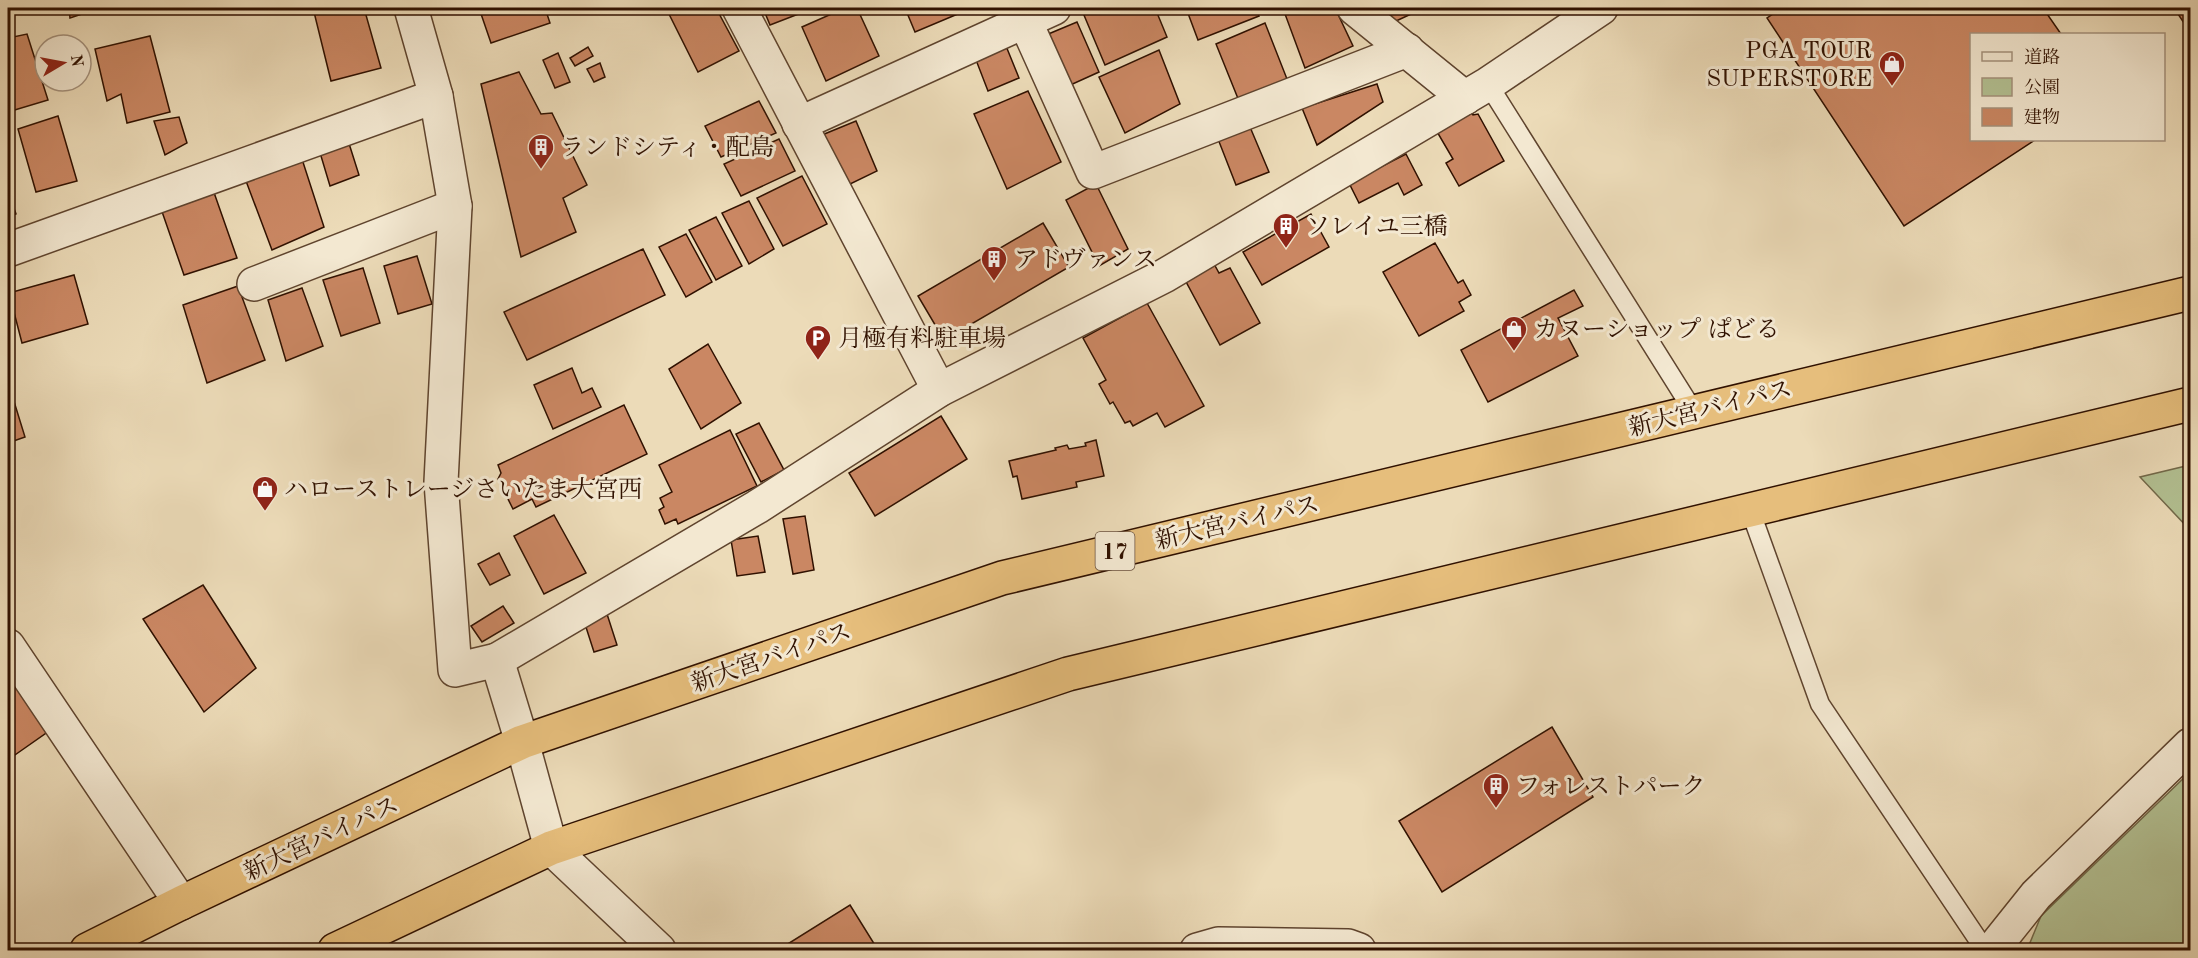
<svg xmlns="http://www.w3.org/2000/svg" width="2198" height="958" font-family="'Old Standard TT','Noto Serif JP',serif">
<rect width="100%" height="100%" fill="#ecdbb8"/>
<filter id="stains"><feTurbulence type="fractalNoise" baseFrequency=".00333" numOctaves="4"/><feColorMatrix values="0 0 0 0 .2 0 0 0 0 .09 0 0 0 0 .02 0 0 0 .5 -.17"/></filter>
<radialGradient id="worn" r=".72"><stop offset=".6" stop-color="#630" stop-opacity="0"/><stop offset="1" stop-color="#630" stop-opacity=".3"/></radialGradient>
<g fill="#b3c193" stroke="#72694a" stroke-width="1.5">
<polygon points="2190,465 2190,530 2140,477"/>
<polygon points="2190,772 2190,950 2027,950 2041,916"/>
</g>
<g fill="#ca8763" stroke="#301100" stroke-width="1.5">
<polygon points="69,8 100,8 70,18"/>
<polygon points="313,8 364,8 381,68 331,81"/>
<polygon points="479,8 545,8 550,23 491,43"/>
<polygon points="682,8 716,8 739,51 698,72 669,14"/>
<polygon points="763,8 814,8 770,25"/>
<polygon points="845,8 857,8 879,56 826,81 802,27"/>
<polygon points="905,8 972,8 915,32"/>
<polygon points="1081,8 1155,8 1167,37 1105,65"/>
<polygon points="1186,8 1255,8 1259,16 1198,40"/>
<polygon points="1300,8 1335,8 1353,46 1305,68 1285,14"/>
<polygon points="1387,8 1424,8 1394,22"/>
<polygon points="1782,8 2043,8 2061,34 1972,34 1972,140 2035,140 1904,226 1767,18"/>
<polygon points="2174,8 2190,8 2190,32"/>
<polygon points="1077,22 1099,72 1066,87 1046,35"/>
<polygon points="1265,23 1287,79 1239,101 1216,44"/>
<polygon points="27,34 48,100 8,112 8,38"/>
<polygon points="150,36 170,112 127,123 121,94 107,101 95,49"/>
<polygon points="1006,46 1019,78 988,91 976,60"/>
<polygon points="588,47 593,56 575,66 570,58"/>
<polygon points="1159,50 1180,104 1125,133 1099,77"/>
<polygon points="558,53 570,82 555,88 543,60"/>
<polygon points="600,63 605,77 594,82 587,69"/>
<polygon points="519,72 541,114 552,113 587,185 563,198 576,232 521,257 481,84"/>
<polygon points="1377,84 1383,102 1317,145 1302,108"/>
<polygon points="1028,91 1061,162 1007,189 974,114"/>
<polygon points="759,101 776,133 721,157 705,126"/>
<polygon points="1470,110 1473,115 1478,114 1504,161 1459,186 1446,163 1453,159 1436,130"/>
<polygon points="58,116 77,181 36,192 18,129"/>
<polygon points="179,117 187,143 165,155 154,121"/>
<polygon points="856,121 877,171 844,187 822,135"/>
<polygon points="1250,127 1269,172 1236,185 1218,139"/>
<polygon points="346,134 359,175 330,186 318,146"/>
<polygon points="779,139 795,171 741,196 724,164"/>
<polygon points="1406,154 1422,185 1404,195 1398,183 1359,203 1349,183"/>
<polygon points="301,156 324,227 272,250 243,173"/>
<polygon points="802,176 827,224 783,246 757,198"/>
<polygon points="211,184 237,258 184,275 159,203"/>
<polygon points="1096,184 1128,249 1099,266 1066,200"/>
<polygon points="8,192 16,214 8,218"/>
<polygon points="749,201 774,249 749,264 722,213"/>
<polygon points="1311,214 1329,247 1262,285 1243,252"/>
<polygon points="716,217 742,266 716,280 689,230"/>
<polygon points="1043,223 1069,267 944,340 918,296"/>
<polygon points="686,234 712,282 686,297 659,247"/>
<polygon points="1435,243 1458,283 1463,280 1471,295 1459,302 1464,311 1419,336 1383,272"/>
<polygon points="643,249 665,295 527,360 504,312"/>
<polygon points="417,256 432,304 398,314 384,266"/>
<polygon points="1213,262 1219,273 1230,268 1260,323 1220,345 1184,278"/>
<polygon points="363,268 380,323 341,336 323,280"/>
<polygon points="74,275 88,324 22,343 9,293"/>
<polygon points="238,286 265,360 207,383 183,305"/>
<polygon points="302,288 323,346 286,361 268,300"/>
<polygon points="1574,290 1583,306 1558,318 1578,356 1488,402 1461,350"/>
<polygon points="1147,303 1204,406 1165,427 1157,413 1133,426 1130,421 1125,423 1113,402 1110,404 1099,384 1106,380 1083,338"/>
<polygon points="708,344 741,403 701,429 669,369"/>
<polygon points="572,368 582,393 592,388 601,407 553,429 534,385"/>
<polygon points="8,382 25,437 8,443"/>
<polygon points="624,405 647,454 536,507 532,499 513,509 498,479 501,473 498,465"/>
<polygon points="941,416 967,459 875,516 849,473"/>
<polygon points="759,423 784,470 761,482 736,434"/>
<polygon points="730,430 757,486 678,524 676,519 665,524 659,510 664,507 660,498 672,492 659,465"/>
<polygon points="1096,440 1104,476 1076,482 1077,487 1022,499 1017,476 1013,477 1009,461 1056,450 1055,448 1067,445 1069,449 1086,446 1085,443"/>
<polygon points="554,515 586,573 544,594 514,536"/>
<polygon points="805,516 814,570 793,574 783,519"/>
<polygon points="758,536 765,572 737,576 731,540"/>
<polygon points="499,553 510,575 490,585 478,564"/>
<polygon points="203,585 256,668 204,712 143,619"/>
<polygon points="503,606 514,623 482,642 471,626"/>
<polygon points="607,614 617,645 594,652 584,621"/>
<polygon points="8,672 49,731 12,757 8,750"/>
<polygon points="1552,727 1593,797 1442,892 1399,821"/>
<polygon points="850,905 878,950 778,950"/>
</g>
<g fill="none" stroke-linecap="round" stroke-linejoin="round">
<g stroke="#5f442e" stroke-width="21">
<g id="lane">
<polyline points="1488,84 1694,412"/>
<polyline points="1750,510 1820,704 1985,950"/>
</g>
</g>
<g stroke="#5f442e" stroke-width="36">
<g id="street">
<polyline points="411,8 436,96 455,206 441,482 455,670 497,660 522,742 551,848 659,950"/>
<polyline points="739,8 939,390"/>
<polyline points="1354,8 1465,98"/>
<polyline points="1025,21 1093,172 1407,50"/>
<polyline points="799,124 1054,8"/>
<polyline points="8,250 436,96"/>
<polyline points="254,284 455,206"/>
<polyline points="8,646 181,903"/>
<polyline points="497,660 757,507 939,390 1164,276 1488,84 1601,8"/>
<polyline points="1197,950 1218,944 1348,946 1359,950"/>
<polyline points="1992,950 2036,895 2190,745"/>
</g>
</g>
<g stroke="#301100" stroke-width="36">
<g id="highway">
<polyline points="87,950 181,903 522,742 1002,578 2190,293"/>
<polyline points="335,950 551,848 1068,674 2190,404"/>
</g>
</g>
<use href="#lane" stroke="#f3e8d1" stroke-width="18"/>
<use href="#street" stroke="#f3e8d1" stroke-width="33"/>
<use href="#highway" stroke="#e6be7c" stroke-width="33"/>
</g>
<defs>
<g id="shop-pin" transform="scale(1.35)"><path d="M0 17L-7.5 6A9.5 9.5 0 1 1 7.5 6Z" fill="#8f2418" stroke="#f3e8d1"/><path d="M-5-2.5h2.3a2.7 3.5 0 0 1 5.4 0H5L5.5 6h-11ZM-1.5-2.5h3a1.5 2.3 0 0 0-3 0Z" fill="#fff"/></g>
<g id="building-pin" transform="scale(1.35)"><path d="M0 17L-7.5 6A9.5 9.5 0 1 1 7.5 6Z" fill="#8f2418" stroke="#f3e8d1"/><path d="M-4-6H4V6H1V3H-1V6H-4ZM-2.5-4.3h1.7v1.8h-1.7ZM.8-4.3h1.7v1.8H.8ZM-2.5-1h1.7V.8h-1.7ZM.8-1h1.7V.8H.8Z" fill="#fff"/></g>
<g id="parking-pin" transform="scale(1.35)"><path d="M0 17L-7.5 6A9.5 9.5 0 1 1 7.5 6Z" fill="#8f2418" stroke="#f3e8d1"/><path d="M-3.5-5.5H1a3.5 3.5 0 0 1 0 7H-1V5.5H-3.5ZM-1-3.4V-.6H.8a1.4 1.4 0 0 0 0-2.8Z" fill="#fff"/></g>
</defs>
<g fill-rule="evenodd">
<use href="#shop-pin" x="1892" y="64"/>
<use href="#building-pin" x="541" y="147"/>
<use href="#building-pin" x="1286" y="226"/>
<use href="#building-pin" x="994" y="259"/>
<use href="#shop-pin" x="1514" y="329"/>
<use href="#parking-pin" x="818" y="338"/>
<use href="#shop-pin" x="265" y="489"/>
<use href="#building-pin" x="1496" y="786"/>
</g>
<g text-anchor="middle" stroke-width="6" stroke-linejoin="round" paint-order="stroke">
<rect fill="#f3e8d1" stroke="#6a523f" stroke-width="1.5" x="1095.5" y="532" width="39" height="38" rx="4.5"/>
<g font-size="22" font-weight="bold" fill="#301100">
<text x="1115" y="559">17</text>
</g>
<g font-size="24" fill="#301100" stroke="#f3e8d1" text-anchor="start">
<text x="1872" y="58" text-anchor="end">PGA TOUR<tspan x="1872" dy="28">SUPERSTORE</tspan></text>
<text x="560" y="155">ランドシティ・配島</text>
<text x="1306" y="234">ソレイユ三橋</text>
<text x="1014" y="267">アドヴァンス</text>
<text x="1534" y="337">カヌーショップ ぱどる</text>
<text x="838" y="346">月極有料駐車場</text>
<text x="284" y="497">ハローストレージさいたま大宮西</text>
<text x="1516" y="794">フォレストパーク</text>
</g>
<g font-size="24" fill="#301100" stroke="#f3e8d1">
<text transform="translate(1710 408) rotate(-14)" y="8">新大宮バイパス</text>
<text transform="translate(1237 522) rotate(-13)" y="8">新大宮バイパス</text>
<text transform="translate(771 657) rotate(-19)" y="8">新大宮バイパス</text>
<text transform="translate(321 838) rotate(-25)" y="8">新大宮バイパス</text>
</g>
</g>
<rect width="2198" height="958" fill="none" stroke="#ecdbb8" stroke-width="30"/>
<rect x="9" y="9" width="2180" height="940" fill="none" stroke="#301100" stroke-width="3"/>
<rect x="15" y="15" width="2168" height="928" fill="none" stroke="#301100" stroke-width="1.5"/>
<rect x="1970" y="33" width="195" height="108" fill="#f3e8d1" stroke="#a5927d" stroke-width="1.5"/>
<rect x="1982" y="52" width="30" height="9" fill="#f3e8d1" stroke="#a5927d" stroke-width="1.5"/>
<text x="2024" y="63" font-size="18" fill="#301100">道路</text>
<rect x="1982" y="78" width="30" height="18" fill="#b3c193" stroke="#a5927d" stroke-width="1.5"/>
<text x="2024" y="93" font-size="18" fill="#301100">公園</text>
<rect x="1982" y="108" width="30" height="18" fill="#ca8763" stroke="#a5927d" stroke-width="1.5"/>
<text x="2024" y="123" font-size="18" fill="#301100">建物</text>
<g transform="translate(63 63) rotate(80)"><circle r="28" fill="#f3e8d1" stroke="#a5927d" stroke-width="1.5"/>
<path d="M0-4.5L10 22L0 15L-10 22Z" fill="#8f2418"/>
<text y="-9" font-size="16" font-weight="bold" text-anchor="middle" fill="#301100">N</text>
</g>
<rect width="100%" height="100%" filter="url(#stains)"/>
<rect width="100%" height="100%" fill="url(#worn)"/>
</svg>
